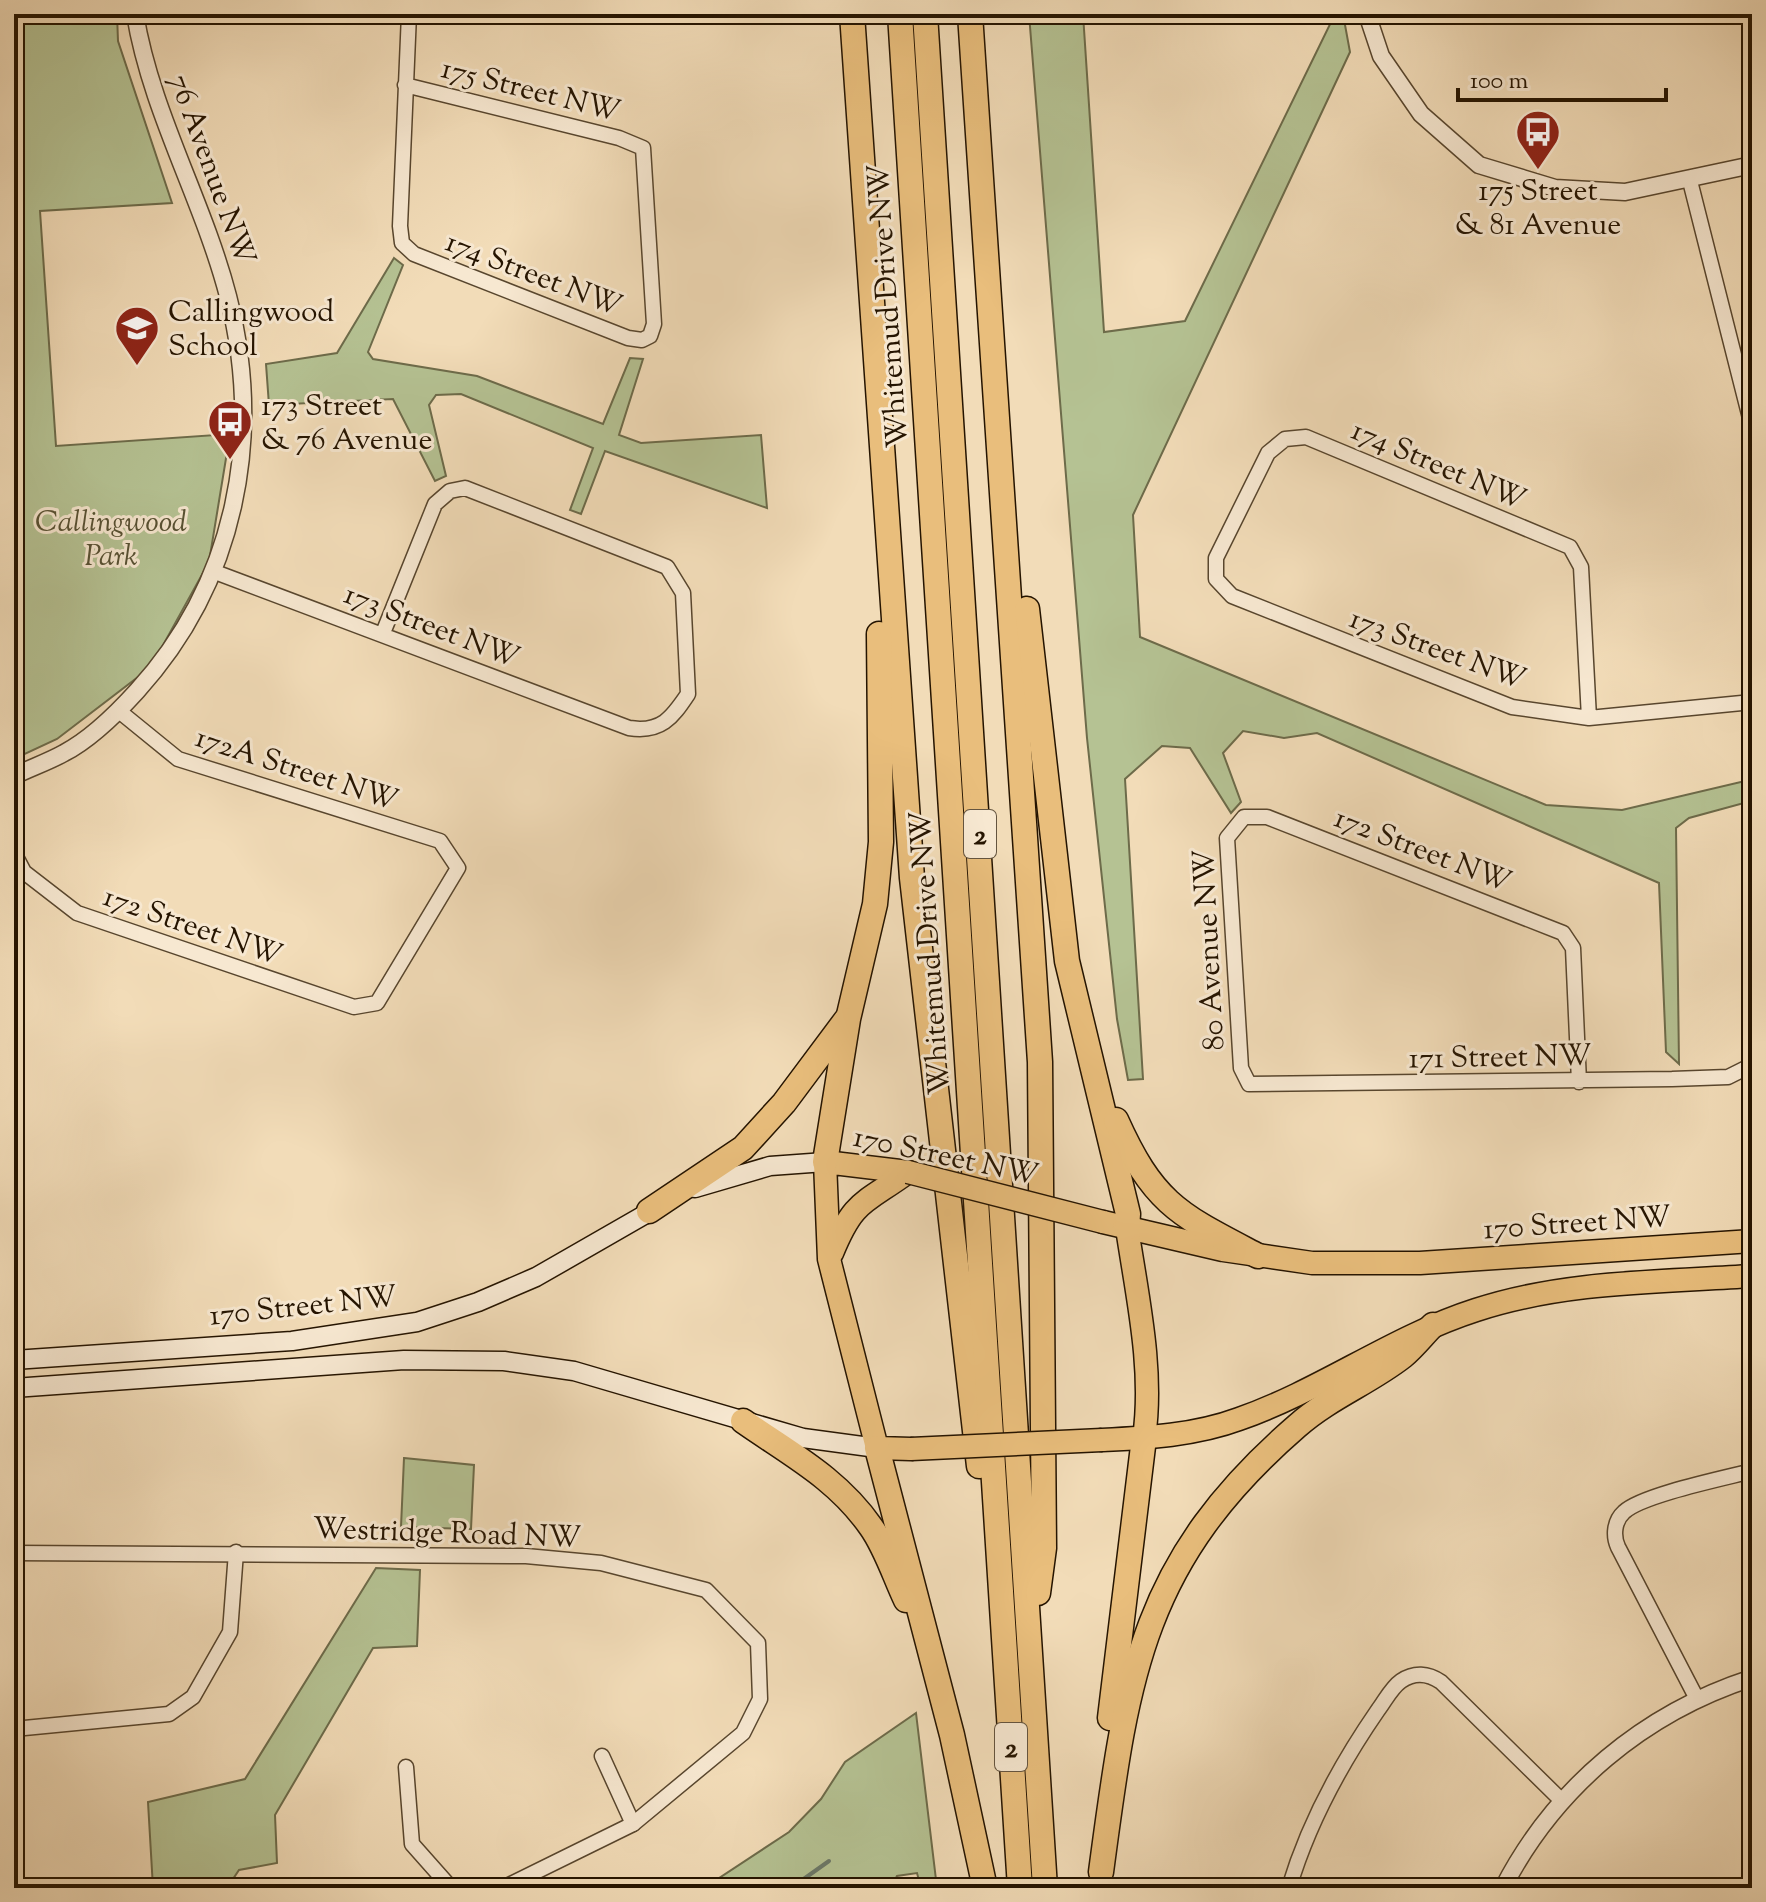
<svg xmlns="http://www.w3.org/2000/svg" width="1766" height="1902" font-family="'Sorts Mill Goudy',serif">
<rect width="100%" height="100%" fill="#f2dcb8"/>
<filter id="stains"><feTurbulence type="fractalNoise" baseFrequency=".0025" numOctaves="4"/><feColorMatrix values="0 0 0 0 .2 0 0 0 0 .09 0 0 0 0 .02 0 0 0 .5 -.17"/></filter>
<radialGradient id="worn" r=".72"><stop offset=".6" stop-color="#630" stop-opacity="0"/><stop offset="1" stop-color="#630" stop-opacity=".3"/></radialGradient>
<g fill="#b5c293" stroke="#6d6b4a" stroke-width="2">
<polygon points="14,14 117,14 118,41 172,203 40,211 56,446 230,434 209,562 151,667 57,739 14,759"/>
<polygon points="1029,14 1083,14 1104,332 1185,321 1335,14 1343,14 1350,52 1133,515 1140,637 1546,805 1622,810 1745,781 1744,803 1689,818 1676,828 1679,1064 1666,1052 1659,883 1317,733 1284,738 1243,731 1223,753 1241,802 1231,813 1190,748 1162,746 1125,779 1143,1079 1128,1080 1117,1019 1087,738"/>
<polygon points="394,258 403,265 368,352 373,359 477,376 603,424 630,358 643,359 619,435 641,443 761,435 767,508 605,451 581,514 570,510 593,448 461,394 436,395 429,405 446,476 435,481 393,399 269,405 266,364 337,353"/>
<polygon points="404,1458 474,1465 471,1529 401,1527"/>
<polygon points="376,1568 420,1570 417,1646 373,1648 275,1815 277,1863 239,1870 227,1888 153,1888 148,1802 245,1779"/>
<polygon points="916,1713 937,1888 921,1888 917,1873 897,1876 891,1888 704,1888 789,1832 821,1799 845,1762"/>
</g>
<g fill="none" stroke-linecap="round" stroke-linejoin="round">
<polyline stroke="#6c7969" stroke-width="4" points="791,1888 829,1861"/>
<g stroke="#58462e" stroke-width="17">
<g id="minor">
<polyline points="405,85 619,138 643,148 654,324 650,336 642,340 628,338 414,254 402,243 400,226 409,14"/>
<polyline points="1690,181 1752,426"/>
<path d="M215,572L629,728C661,733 672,718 688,694L683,593L667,567L465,488L450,491L435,504L383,633"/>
<polyline points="1589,718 1581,567 1570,547 1306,437 1285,439 1268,453 1216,558 1216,579 1232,596 1512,707 1589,718 1752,702"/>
<polyline points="14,853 24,872 77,913 354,1007 377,1003 458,868 440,841 178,759 119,711"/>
<polyline points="1579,1082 1573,948 1563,933 1267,817 1244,817 1227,838 1241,1068 1249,1084 1672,1079 1728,1077 1752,1065"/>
<polyline points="14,1553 526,1556 601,1563 706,1590 758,1643 760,1699 743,1733 633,1824 503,1888"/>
<path d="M1697,1699L1618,1547C1613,1536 1614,1521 1624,1512C1642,1495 1725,1478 1752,1471"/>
<polyline points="14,1729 169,1714 193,1697 230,1632 236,1552"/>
<polyline points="602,1756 633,1824"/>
<polyline points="406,1767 412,1844 451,1888"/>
<path d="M1289,1888C1308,1824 1340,1765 1378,1710C1385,1701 1391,1688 1401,1681C1414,1672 1428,1673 1441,1682L1561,1800"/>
</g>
</g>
<g stroke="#58462e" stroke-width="19">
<g id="tertiary">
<polyline points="1367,14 1381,56 1421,114 1479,165 1555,188 1625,192 1752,165"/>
<path d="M14,776C30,768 48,762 64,753C91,739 117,713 137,691C236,582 264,437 228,296C203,200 151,112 135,14"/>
<path d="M1503,1888C1555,1787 1644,1713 1752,1678"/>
</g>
</g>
<g stroke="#251400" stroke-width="21">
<g id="secondary">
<polyline points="695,1188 770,1166 825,1162"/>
<polyline points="14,1360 292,1341 417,1322 478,1302 536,1277 658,1207"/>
<polyline points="14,1388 404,1360 504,1361 574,1371 803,1438 877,1448"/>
</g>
</g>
<g stroke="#251400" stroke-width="25">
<g id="primary">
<polyline points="908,1172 825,1162 829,1259 877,1448 911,1449"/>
<polyline points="1103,1222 1223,1250 1312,1263 1420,1263 1752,1241"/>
<path d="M1127,1228C1137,1296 1154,1369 1144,1438"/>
<path d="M832,1253C854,1199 864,1204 908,1172"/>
<path d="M1102,1440C1147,1438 1196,1435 1239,1419C1322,1390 1392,1337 1476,1310C1564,1281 1660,1282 1752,1276"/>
</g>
</g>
<g stroke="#251400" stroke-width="27">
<g id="motorway">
<polyline points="852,14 912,878 979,1466"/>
<polyline points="900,14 1020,1888"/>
<polyline points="925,14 1045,1888"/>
<polyline points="970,14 1040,1062 1044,1548 1038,1593"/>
<polyline points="1027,609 1067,961 1128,1214 1127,1228"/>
<path d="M1116,1120C1154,1205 1180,1215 1258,1256"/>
<polyline points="825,1162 848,1019 875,904 881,842 879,634"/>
<polyline points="649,1211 743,1148 784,1103 846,1020"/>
<path d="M743,1421C790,1454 837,1478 871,1527C886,1548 895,1577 906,1600"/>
<polyline points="877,1448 952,1735 985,1888"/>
<polyline points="1110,1718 1144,1438"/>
<path d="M1101,1872C1127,1677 1140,1562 1297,1426C1330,1397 1370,1382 1403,1356C1414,1347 1423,1335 1433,1325"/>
</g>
</g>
<use href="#minor" stroke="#f7e8d1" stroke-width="14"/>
<use href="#tertiary" stroke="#f7e8d1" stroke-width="16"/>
<use href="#secondary" stroke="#f7e8d1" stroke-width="18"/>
<use href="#primary" stroke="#e9be7c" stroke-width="22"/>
<use href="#motorway" stroke="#e9be7c" stroke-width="24"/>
<g stroke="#251400" stroke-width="25" stroke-linecap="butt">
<g id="primary-bridge">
<polyline points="908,1172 1103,1222"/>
<polyline points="911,1449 1102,1440"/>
</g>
</g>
<use href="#primary-bridge" stroke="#e9be7c" stroke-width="22"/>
</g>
<defs>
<g id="bus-pin" transform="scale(2.3)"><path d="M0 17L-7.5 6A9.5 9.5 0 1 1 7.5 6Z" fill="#8f2418" stroke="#f7e8d1"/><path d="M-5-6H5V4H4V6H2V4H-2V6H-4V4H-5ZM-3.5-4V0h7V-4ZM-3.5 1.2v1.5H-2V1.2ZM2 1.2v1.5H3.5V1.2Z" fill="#fff"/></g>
<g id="school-pin" transform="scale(2.3)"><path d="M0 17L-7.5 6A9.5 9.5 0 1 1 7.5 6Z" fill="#8f2418" stroke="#f7e8d1"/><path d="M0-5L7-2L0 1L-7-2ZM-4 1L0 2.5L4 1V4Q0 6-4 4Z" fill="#fff"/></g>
</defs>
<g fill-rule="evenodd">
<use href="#bus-pin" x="1538" y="132"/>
<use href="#school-pin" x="137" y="328"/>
<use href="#bus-pin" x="230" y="422"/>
</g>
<g text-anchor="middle" stroke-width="6" stroke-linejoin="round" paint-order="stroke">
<g fill="#f7e8d1" stroke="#64543f" stroke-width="2">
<rect x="964" y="810" width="32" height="48" rx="6"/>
<rect x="995" y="1723" width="32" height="48" rx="6"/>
</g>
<g font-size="28" font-weight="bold" fill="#251400">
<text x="980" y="844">2</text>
<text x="1011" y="1757">2</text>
</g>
<g font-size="30" fill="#251400" stroke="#f7e8d1">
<text transform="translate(531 89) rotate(14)" y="10">175 Street NW</text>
<text transform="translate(213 169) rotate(70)" y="10">76 Avenue NW</text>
<text transform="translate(534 273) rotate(21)" y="10">174 Street NW</text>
<text transform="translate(887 306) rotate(-94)" y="10">Whitemud Drive NW</text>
<text transform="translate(1439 464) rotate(23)" y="10">174 Street NW</text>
<text transform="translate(432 625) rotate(21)" y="10">173 Street NW</text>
<text transform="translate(1438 648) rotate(20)" y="10">173 Street NW</text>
<text transform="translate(297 768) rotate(18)" y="10">172A Street NW</text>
<text transform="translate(1423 849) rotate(21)" y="10">172 Street NW</text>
<text transform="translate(193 925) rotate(19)" y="10">172 Street NW</text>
<text transform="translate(1208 950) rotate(-93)" y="10">80 Avenue NW</text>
<text transform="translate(929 953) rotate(-94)" y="10">Whitemud Drive NW</text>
<text transform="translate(1500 1056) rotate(-1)" y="10">171 Street NW</text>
<text transform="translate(946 1155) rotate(12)" y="10">170 Street NW</text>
<text transform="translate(1577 1222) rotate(-4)" y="10">170 Street NW</text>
<text transform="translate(303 1305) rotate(-6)" y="10">170 Street NW</text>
<text transform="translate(447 1532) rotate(2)" y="10">Westridge Road NW</text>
</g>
<g font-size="30" fill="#251400" stroke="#f7e8d1" text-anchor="start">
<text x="1538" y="200" text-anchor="middle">175 Street<tspan x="1538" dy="34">&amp; 81 Avenue</tspan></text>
<text x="168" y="321">Callingwood<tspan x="168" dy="34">School</tspan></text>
<text x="261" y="415">173 Street<tspan x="261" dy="34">&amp; 76 Avenue</tspan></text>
</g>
<g font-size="30" font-style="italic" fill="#575133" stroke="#f7e8d1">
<text x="111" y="531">Callingwood<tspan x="111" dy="34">Park</tspan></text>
</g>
</g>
<rect width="1766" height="1902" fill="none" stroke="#f2dcb8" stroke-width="48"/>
<rect x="16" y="16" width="1734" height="1870" fill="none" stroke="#251400" stroke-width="4"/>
<rect x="24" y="24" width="1718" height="1854" fill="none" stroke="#251400" stroke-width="2"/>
<path d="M1458 88v12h208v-12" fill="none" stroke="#251400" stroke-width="4"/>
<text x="1470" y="88" font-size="24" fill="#251400" stroke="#f7e8d1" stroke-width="6" paint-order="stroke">100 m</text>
<rect width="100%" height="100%" filter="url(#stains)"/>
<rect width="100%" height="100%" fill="url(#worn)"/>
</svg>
